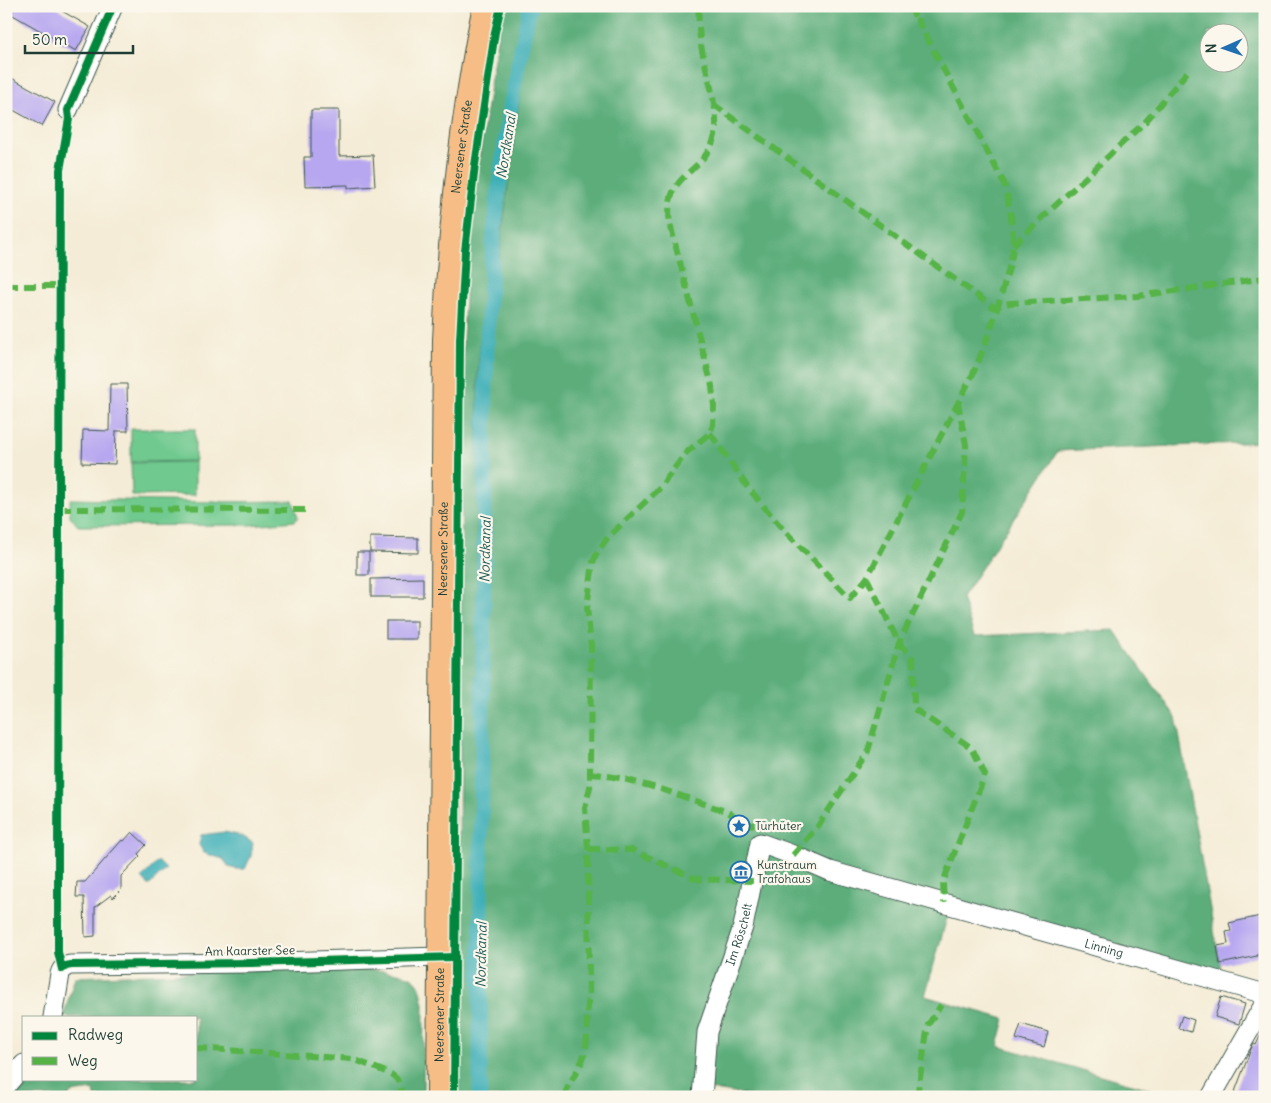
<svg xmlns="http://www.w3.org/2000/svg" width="1271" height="1103" font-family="Delius,sans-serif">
<rect width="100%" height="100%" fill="#fbf7ec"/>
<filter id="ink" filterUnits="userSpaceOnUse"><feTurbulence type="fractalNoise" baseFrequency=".02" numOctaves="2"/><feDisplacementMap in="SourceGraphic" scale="10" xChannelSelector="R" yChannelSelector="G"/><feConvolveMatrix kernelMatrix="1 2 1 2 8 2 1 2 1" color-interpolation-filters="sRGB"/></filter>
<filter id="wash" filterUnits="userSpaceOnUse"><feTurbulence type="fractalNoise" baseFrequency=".0096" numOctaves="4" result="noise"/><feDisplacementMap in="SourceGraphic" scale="20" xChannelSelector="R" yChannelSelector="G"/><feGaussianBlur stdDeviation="1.12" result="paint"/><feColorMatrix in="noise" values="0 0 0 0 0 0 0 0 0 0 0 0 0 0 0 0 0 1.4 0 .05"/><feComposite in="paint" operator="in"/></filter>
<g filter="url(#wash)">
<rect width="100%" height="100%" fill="#f4ecd6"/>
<g fill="#6fc98f" stroke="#478362">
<polygon points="493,6 498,6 492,32 472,165 463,251 458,338 452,1097 447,1097 457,250"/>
<path d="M525,6H535L524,62L496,280L492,375L489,602L486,1097H474L478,373C486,250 499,127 525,6Z"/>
<polygon points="131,429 195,429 195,461 131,462"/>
<polygon points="195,462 195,495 132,496 131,463"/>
<polygon points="70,499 213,502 293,501 298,517 295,521 250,525 78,526 70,516"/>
</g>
<g fill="#5bad7a" stroke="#3d7557" fill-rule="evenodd">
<path d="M504,6H525C499,127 486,250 478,373L474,1097H457L463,338L467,252L478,166L498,31Z"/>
<path d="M535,6H1265V442L1058,451L962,598L974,636L1114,630L1176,717L1222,976L952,900L925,996L1005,1019L998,1046L1178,1097H760L707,1089L711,1034L748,927L761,863L748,867L739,925L703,1031L698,1097H486L489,602L492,375L496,280L524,62ZM1208,32H1238V62H1208Z"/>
<path d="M325,967C345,970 407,967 417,982C422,988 422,997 424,1004L423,1097H230L197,1088L149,1095L146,1097H95L94,1090L70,1093L69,1097H12L25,1079H196V1017H63L75,977Z"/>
</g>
<g fill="#3eafb7" stroke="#2e7676">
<polygon points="225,832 242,836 253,843 251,856 245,869 235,869 229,867 223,859 204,853 199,845 201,835"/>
<polygon points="158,861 166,869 149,886 142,878"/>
<polygon points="197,1088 230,1097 146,1097 149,1095"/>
</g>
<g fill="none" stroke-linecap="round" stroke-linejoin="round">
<path stroke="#3eafb7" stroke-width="15" d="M480,1097C481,917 481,738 484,558C485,458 484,356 492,256C499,172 512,88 530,6"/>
</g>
<g id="blocks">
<g fill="#b7a7f0">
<polygon points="15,6 53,6 90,27 76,51 11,14"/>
<polygon points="6,75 55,102 42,126 6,106"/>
<polygon points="311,110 339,110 339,156 373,155 375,186 348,188 348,185 305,186 304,157 311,157"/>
<polygon points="110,384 127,384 128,431 116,431 115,464 82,463 83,430 109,431"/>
<polygon points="370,537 418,538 418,553 370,552"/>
<rect x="357" y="552" width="12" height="23"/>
<polygon points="423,578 423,597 371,597 371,579"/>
<rect x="386" y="621" width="31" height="18"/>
<polygon points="132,832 146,845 138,854 140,856 121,876 121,890 113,898 111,895 95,907 95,936 85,937 84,897 76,897 77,882 85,882 122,840 124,841"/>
<polygon points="1265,915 1265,945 1262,945 1264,952 1257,954 1257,956 1220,964 1217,946 1228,944 1226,932 1231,931 1229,923"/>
<polygon points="1221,997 1245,1004 1239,1024 1215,1017"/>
<polygon points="1182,1016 1194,1020 1191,1032 1178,1028"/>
<polygon points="1021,1024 1048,1032 1044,1047 1016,1039"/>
<polygon points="1265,1026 1265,1097 1233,1097 1251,1049 1254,1044 1256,1045"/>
</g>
</g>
</g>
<g filter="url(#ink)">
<use href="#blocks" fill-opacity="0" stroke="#3f574c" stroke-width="1"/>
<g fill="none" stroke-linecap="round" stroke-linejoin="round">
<g stroke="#3f574c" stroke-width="21">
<g id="minor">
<polyline points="68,110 113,6"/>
<path d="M53,1017L60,974C62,968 64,966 71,965L250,963L439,957"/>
<polyline points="6,1086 24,1064"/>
<path id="s1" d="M702,1097L707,1032L743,927L760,843L793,855L830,871L1265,994"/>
<polyline points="1211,1097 1265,1003"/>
</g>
</g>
<g stroke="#3f574c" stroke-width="26">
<g id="major">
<path id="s2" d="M439,1097L445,340C450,228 462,117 485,6"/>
</g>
</g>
<use href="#minor" stroke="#fff" stroke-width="19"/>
<use href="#major" stroke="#f6be86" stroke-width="24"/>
<g stroke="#55b346" stroke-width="6" stroke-dasharray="12 6" stroke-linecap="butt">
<polyline points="909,6 918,21"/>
<polyline points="713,104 993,307 1010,303 1138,296 1265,278"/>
<polyline points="1013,245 1146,121 1187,72"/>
<polyline points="6,286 59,286"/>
<path d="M710,433L746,485L780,526L850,598L867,578L973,374C986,344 996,314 1005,282C1008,270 1013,257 1013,244C1013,224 1009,202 1004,183L918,21L920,6"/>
<polyline points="59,509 305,510"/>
<polyline points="867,578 899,643 913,659 914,709 972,748 985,775 943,882 944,903"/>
<polyline points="590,773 620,778 664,790 728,812 747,825 764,824"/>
<polyline points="588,849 632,850 696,879 753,881"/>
<polyline points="793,855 818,826 868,751 899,643 962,512 966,445 958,403"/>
<polyline points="196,1048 353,1059 391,1074 397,1079 404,1097"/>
<path d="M564,1097C569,1080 582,1068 585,1051C589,1034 585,1018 589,1000L588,849L585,808L590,787V773L591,646L587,608L593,562L598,551L608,537L659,489L686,453L710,433L713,425L714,406L712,386L670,224C663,172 701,177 714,139C722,116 705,70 701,45C699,32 698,19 699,6"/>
<polyline points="917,1097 928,1025 941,1005"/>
</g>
<g stroke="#fbf7ec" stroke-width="11">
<g id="cycleway">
<polyline points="113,6 68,110 69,119 60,170 58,860 58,952 62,969 66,966 71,965 250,963 455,957"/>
<polyline points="454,1097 460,339 465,251 475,165 495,32 501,6"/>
</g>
</g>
<use href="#cycleway" stroke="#00873e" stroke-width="8"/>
</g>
</g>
<defs>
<g id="sight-ring" transform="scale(1.125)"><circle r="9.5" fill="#fbf7ec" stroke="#1f6fb2" stroke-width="1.5"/><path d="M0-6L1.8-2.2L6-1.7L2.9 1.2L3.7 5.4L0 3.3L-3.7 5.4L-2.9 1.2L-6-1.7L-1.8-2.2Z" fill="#1f6fb2"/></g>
<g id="museum-ring" transform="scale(1.125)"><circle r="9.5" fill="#fbf7ec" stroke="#1f6fb2" stroke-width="1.5"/><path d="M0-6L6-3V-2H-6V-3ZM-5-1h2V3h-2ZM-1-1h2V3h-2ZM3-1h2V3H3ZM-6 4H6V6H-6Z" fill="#1f6fb2"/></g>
</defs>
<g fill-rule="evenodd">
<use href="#sight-ring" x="739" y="826"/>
<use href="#museum-ring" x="741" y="872"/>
</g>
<g text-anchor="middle" stroke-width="4.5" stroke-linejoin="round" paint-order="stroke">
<g font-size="12" fill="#1f3d34" stroke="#fbf7ec">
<text dy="4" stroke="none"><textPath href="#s2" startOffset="951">Neersener Straße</textPath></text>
<text dy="4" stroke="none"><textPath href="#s2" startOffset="548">Neersener Straße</textPath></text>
<text dy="4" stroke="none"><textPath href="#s1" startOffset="168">Im Röschelt</textPath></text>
<text dy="4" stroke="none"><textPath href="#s1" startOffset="622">Linning</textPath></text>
<text transform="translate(250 951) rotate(-1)" y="4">Am Kaarster See</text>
<text dy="4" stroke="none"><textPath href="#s2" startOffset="82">Neersener Straße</textPath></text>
</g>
<g font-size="12" fill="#1f3d34" stroke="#fbf7ec" text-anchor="start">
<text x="755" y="830">Türhüter</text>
<text x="757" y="869">Kunstraum<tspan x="757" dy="14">Trafohaus</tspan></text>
</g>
<g font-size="14" font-style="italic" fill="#285f5b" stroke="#fbf7ec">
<text transform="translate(506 146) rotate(-81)" y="5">Nordkanal</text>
<text transform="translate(485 550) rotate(-89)" y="5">Nordkanal</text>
<text transform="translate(481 955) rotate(-89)" y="5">Nordkanal</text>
</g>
</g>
<rect width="1271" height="1103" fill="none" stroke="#fbf7ec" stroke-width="25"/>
<rect x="22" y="1016" width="175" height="65" fill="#fbf7ec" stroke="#a3ada2"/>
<rect x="32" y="1032" width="25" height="8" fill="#00873e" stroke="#a3ada2"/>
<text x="68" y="1040" font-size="15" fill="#1f3d34">Radweg</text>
<rect x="32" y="1057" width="25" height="8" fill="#55b346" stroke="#a3ada2"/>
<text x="68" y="1066" font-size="15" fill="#1f3d34">Weg</text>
<g transform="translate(1224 48) rotate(268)"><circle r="24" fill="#fbf7ec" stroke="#a3ada2"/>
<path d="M0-4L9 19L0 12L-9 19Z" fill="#1f6fb2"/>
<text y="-8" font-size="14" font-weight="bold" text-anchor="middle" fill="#1f3d34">N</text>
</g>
<path d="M25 45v8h108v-8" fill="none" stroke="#1f3d34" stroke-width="2.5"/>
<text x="32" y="45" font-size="15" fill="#1f3d34" stroke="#fbf7ec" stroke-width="4" paint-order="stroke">50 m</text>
</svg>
